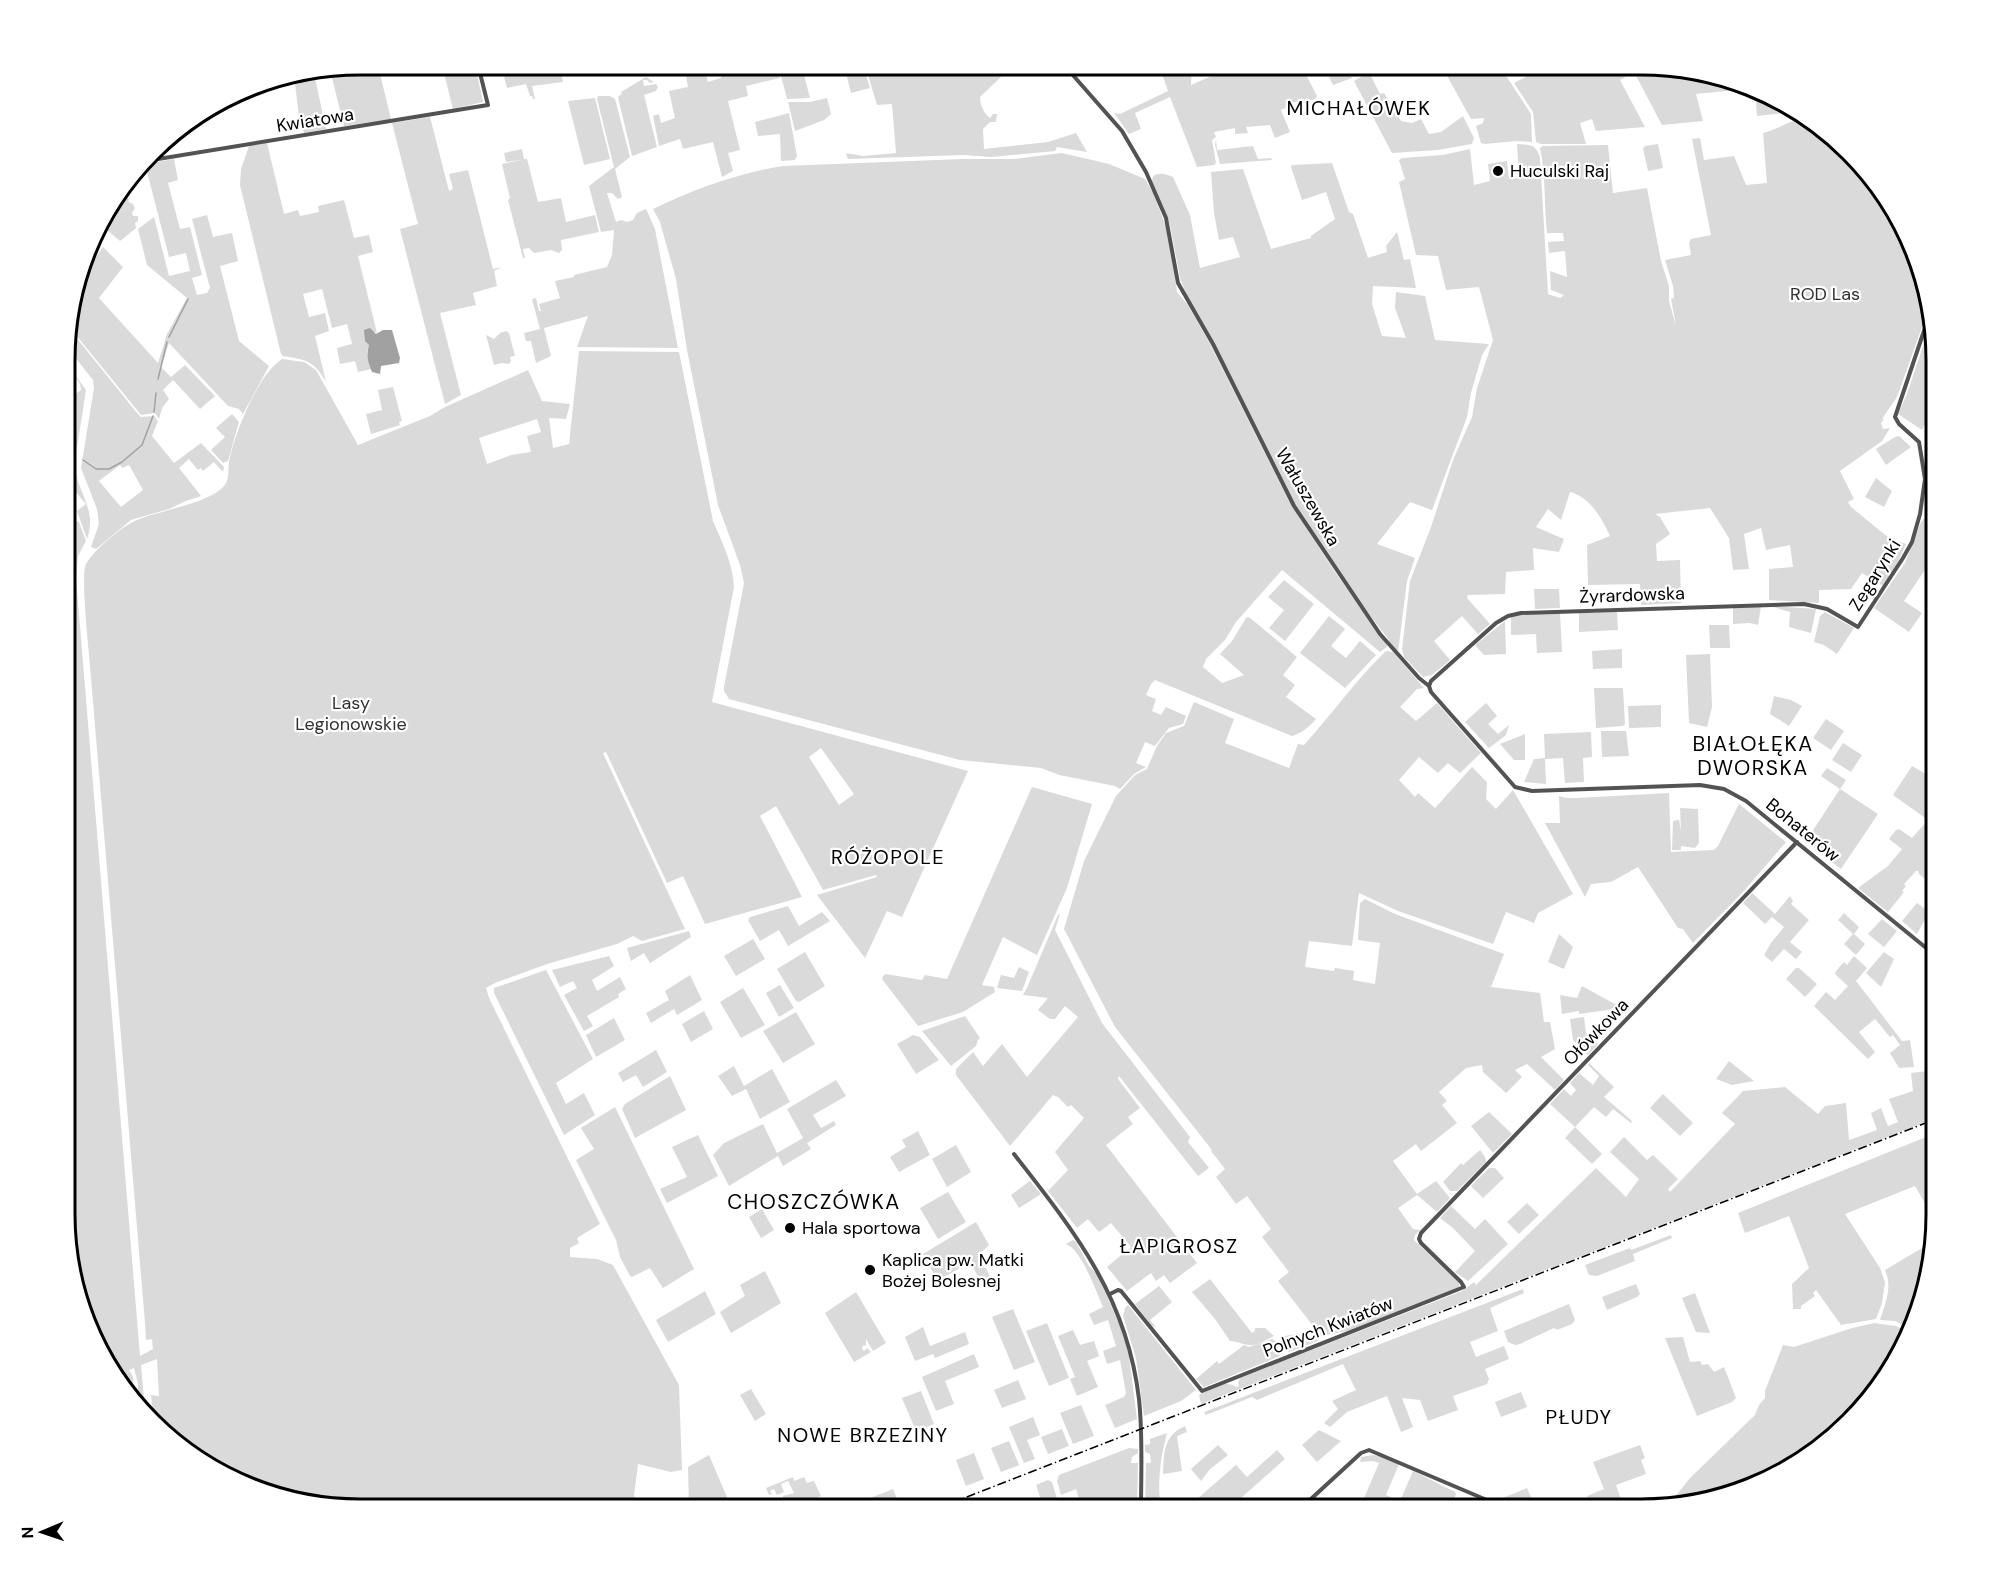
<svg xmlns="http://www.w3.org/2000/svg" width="2001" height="1574" font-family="'DM Sans',sans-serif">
<rect width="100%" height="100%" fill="#fff"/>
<g fill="#dadada" fill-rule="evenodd">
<polygon points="360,65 362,65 364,70 378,68 378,65 402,65 399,70 380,74 391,119 344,126 331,74 315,78 326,129 304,133 299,117 294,75"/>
<polygon points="442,65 475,65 483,102 453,109"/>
<polygon points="501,65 569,65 560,68 563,82 532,86 535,99 533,99 532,96 530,96 526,84 507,88"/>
<polygon points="684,65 703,65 708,82 721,78 718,65 776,65 780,78 746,86 748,96 728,101 740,150 728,153 733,171 722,177 713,142 683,149 680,139 659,146 653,116 659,114 661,123 675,118 669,91 688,87"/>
<polygon points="844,65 863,65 870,88 851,93"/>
<path d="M865,65H1008L1000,78L980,97C980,105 984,114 990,118L993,114H997L996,122H990L983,129L984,149L1048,142L1076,133L1087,152L1057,147L1055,151L991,157L964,155L848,159L846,153L863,156L896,153L892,104L877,105Z"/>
<polygon points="1159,65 1192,65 1191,85 1237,65 1301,65 1317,96 1315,99 1303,103 1301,107 1298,101 1290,104 1292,109 1290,110 1288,107 1281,110 1290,132 1275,138 1270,125 1246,127 1248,133 1235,134 1235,128 1214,132 1216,137 1212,140 1216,163 1214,165 1197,167 1170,97 1135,113 1141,129 1129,134 1114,113 1120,114 1168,91"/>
<polygon points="1323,65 1363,65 1348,71 1352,78 1333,85"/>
<polygon points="1441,65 1499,65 1531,114 1532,142 1516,141 1485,144 1481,143 1476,126 1483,123 1484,118 1471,119"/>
<polygon points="1539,65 1660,65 1755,87 1795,112 1757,116 1755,88 1696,94 1703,121 1662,125 1634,72 1620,80 1645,127 1596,131 1592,119 1580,123 1586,144 1541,144 1536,142 1533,112 1514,83 1541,69"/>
<polygon points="802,67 810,98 787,99 780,72"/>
<polygon points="1369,72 1380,94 1384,93 1401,121 1412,123 1421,119 1429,134 1441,132 1463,116 1474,138 1472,144 1438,150 1392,153 1354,81"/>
<polygon points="646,77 654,82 650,83 647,80 643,80 644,86 656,84 658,87 656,91 644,95 657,147 632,156 618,97 622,94 621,92"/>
<polygon points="598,96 610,96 615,99 630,157 615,169 622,197 618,199 612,193 607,193 616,222 621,220 627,222 633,220 637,213 646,209 655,229 678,348 577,347 588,316 544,328 551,356 536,363 531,341 526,341 524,333 540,329 532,299 536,298 539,311 541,311 539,304 560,298 555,281 574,277 574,275 607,267 612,255 614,230 601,232 589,186 614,167 597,99"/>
<polygon points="595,98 610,159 584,165 568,101"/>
<polygon points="827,98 831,114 824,120 795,131 788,102 810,102"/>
<polygon points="789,113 797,156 795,160 781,161 780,134 758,136 755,122"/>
<polygon points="430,117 449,191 453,189 449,174 468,170 493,269 502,267 494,271 497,286 473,293 476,305 440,313 461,395 445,404 400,229 418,224 392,123"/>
<path d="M1804,118L1836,138L1914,246L1927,313L1897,397L1882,419H1884L1881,423L1883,429L1890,428L1882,441L1840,471L1854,499L1848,502L1851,507L1889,538L1906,544L1898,562L1883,586L1862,573L1851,589L1819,590V603L1769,600V569L1793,567L1790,545L1766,550L1761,528L1744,534L1749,569L1733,570L1729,538L1710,508L1655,514L1660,517L1670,534L1656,544L1657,561L1680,560L1681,603L1641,605L1640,584L1588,585L1587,545L1610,536C1601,517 1591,498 1570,492L1561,520L1548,509L1536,527L1564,539L1559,552L1533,548L1534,570L1506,572L1505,594L1468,595L1467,598L1490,624L1478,634L1462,616L1434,641L1450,660L1432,675L1423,677L1404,657L1402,649L1410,581L1431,527L1453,460L1472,417L1477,388L1493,340L1479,287L1446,290L1438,256L1416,255L1399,182L1405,179L1399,160L1402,158L1443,155L1470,149L1474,185L1490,181L1488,164L1507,161L1509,179L1519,178L1517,144C1531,145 1536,144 1540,158L1548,294L1560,298L1564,295L1551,290L1550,271L1567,277L1565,251L1549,253L1548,242L1564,241L1563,233H1547C1544,205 1546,176 1540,148L1543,146L1608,145L1613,193L1647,188L1661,261L1669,286V301L1676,326L1671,299L1674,298L1673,286L1665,260L1691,255L1689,243L1691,239L1711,235L1692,139L1700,138L1704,160L1734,156L1746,185L1767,183L1763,133C1778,130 1789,120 1804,118Z"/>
<polygon points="1216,139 1217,150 1253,146 1258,159 1271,158 1272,160 1220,164 1215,145"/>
<path d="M267,143L284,214L298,210L300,216L319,212L318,206L344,200L354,238L369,235L373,252L358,256L377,333L374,332L367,352L371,369L358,372L355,361L340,364L337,348L352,344L347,324L332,328L322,289L303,294L309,317L325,313L329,331L315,336L326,382C314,360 306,360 283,356L281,354L240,185L241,169L249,146Z"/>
<polygon points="1658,144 1663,168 1648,171 1643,148 1645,146"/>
<polygon points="522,149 524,159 527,159 538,202 561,198 566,222 595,215 599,232 561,240 562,250 559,253 551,250 534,253 529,248 523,249 525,258 523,258 508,200 510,198 502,164 521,160 506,162 504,153"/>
<path d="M1062,153L1109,164L1145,179L1153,193L1165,224L1170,241L1177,292L1188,305L1209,342L1290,503L1335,572L1387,644V647L1380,652L1282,570L1236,622L1225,640L1206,659L1203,667L1222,683L1244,675L1220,654L1232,641L1246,618L1249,617L1297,657L1283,675L1295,685L1286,697L1316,719C1309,727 1302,733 1292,736L1155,680L1151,684L1146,695L1156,699L1152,711L1161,715L1166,707L1186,716L1183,724L1169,728L1155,746L1145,742L1136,763L1146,767L1134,774L1120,789L1115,786L1059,775L1041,768L960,760L729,699L724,691V687L744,583L740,565L718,505L687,350L676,279L660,222L653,209C694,189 739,173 783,166L963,159H1013Z"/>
<polygon points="174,159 178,180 168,183 180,229 190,227 202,275 192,278 197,295 207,293 210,288 192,219 207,215 213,237 232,233 238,261 220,266 239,341 269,366 243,414 239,409 228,406 169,343 161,367 171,377 185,365 215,396 200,409 173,380 163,390 169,399 162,408 159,419 155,413 141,415 67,324 79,286 83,281 86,266 88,267 103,247 123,267 99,298 158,363 167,334 187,298 147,265 138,229 154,217 169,276 190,271 186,253 169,257 145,164"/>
<path d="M1332,163L1349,212L1353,214L1368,258L1387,252L1386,246L1397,232L1404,260L1410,259L1416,288L1373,286L1372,304L1382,336L1406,338L1395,308L1396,292L1425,296L1435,340L1489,344L1482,355L1471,393L1467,417L1432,510L1410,502L1377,544L1415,558L1407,581L1398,652L1389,643V640L1355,596L1295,505L1187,296L1180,278L1170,225L1152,181L1153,176C1160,172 1166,174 1173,177L1190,215L1200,268L1240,257L1233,237L1219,240L1214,213L1211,172L1243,169L1271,249L1311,238V236L1335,219L1326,192L1302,200L1291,167L1292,165Z"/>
<polygon points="125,187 129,202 133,204 135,208 132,213 133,216 138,216 138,221 135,223 136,228 120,241 100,224 104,212"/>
<path d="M67,326L137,413L141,417L154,416L158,421L152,436L174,463L201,443L224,467L223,472L214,462L203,471L201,468L198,470L189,459L179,468L201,496L186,501L169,509L131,520L96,549L91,547L99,524L97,509L81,468L94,388L93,380L67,347ZM120,465L122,468L129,465L143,490L121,507L99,481Z"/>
<polygon points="506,331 509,333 515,356 510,357 511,361 509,364 502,363 494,365 486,335 494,339 500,333"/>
<polygon points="1932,336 1936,359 1936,401 1922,430 1898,414 1907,394 1926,337"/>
<path d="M579,351L679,352L713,521C722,542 733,564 734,587L712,702L968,771L902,917L887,911L865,958L817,895L877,877L876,875L823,890L776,806L760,816L802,897L705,924L683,876L667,883L606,752L603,753L685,929L642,941L633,936L617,944L547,964L495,983L486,988L489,998L600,1224L577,1238L579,1243L570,1248V1257L597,1259L613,1265L679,1385L682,1470L671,1472L638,1464L634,1496L639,1509H341L246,1487L165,1436L154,1421L151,1395L159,1396L157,1359L141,1365L145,1410L138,1400V1384L134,1368L129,1370L133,1377L134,1396L95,1344L65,1234L67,521L75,520L79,522L86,541L78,556L76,577L140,1356L153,1349L152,1339L146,1340L145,1323L91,678C90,659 80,577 86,564C93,551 120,528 133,522C152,511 219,503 227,481C229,475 228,468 229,462C234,435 258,374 282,359L304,362L316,370L358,445L430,416L445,407L528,370L542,401L570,404L566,419L549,418L553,448L569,444ZM537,419L541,432L527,436L531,452L511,455L487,464L479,438ZM821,748L854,794L839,805L809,757Z"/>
<path d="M67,364L86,390L76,454L72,453L70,455L75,457C72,489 99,506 87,539L77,511L86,504L67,482V400L81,390L80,384Z"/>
<polygon points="393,387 402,421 399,422 400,425 371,434 366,414 382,410 378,390"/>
<polygon points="232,414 239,422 228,461 223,463 211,450 225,437 216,428"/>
<polygon points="1899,436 1911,447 1886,465 1876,449 1895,437"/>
<polygon points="1876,478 1892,491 1884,507 1865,497"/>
<polygon points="1925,518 1936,526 1936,560 1933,558 1904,601 1922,613 1909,632 1874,608 1905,563 1921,522"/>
<polygon points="1284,580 1314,604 1285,641 1269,628 1284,610 1268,597"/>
<polygon points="1534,589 1559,589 1560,608 1535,609"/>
<polygon points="1761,606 1758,625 1750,623 1733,624 1733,608"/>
<polygon points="1770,606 1816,609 1811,633 1789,627 1790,612"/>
<polygon points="1617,612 1618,630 1579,632 1579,613"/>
<polygon points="1825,612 1854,628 1837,654 1824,645 1814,642 1820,616"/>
<polygon points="1560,613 1562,652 1537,653 1536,634 1511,635 1511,617 1519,615"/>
<polygon points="1329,616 1345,629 1331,646 1346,658 1360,641 1376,655 1345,688 1300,653"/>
<polygon points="1505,621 1506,654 1484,655 1475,645"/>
<polygon points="1709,625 1729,625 1730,648 1710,648"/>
<polygon points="1622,649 1622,668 1593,669 1592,651"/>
<path d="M1386,651L1393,652L1424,688L1417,689L1400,707L1416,721L1437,703L1481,753L1460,773L1448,763L1438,773L1419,757L1399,780L1415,797L1418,793L1435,808L1472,767L1487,782L1486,799L1496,809L1513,790L1573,894L1538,913L1534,923L1506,912L1493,944L1398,911L1359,893L1352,946L1309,941L1305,967L1334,971L1335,968L1354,971L1353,980L1375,984L1380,943L1358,940L1360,903L1365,899L1395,914L1504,954L1491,987L1540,993L1544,1022H1550L1555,1049L1541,1057L1564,1080L1555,1090L1527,1064L1515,1070L1522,1077L1506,1093L1483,1072L1482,1065L1466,1068L1439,1092L1447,1101L1442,1105L1457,1123L1421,1151L1416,1144L1393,1161L1417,1194L1436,1181L1450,1198L1437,1212L1417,1195L1398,1208L1413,1229L1420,1230L1415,1235L1414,1240L1459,1283V1287L1352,1330L1321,1336L1278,1281L1289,1272L1262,1237L1271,1229L1247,1196L1236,1204L1216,1177L1225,1169L1211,1151L1212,1150L1115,1027L1064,929L1084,861L1116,796L1135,775L1147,769L1157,746L1166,733L1184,726L1194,702L1234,719L1225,743L1289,768L1298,744L1304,745C1332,714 1356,680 1386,651Z"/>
<polygon points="1710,654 1712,707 1707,727 1689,723 1686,655"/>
<polygon points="1594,688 1623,688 1625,724 1623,726 1596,728"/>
<polygon points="1774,696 1791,700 1802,706 1789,726 1770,714"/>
<polygon points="1486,703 1497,716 1488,724 1498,734 1509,725 1506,735 1489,748 1465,722"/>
<polygon points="1661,705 1661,727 1629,728 1628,706"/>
<polygon points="1826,719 1844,731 1831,750 1813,738"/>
<polygon points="1601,731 1626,731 1629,756 1602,757"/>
<polygon points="1591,732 1592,757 1583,758 1584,782 1565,783 1563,758 1545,759 1546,784 1524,782 1534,759 1545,758 1544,734"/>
<polygon points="1525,734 1525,760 1514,760 1500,744"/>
<polygon points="1843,743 1862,755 1851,772 1832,760"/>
<polygon points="1912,766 1936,780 1936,810 1929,820 1936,826 1936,888 1919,874 1918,871 1916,871 1904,884 1906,886 1902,891 1904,892 1888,912 1858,888 1888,866 1902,849 1889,839 1896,830 1899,829 1912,838 1928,820 1893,795"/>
<polygon points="1827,768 1846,780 1840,789 1878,814 1841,869 1806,841 1840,789 1821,776"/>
<polygon points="1032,787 1092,804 1067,888 1037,955 1003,937 982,985 994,987 995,992 963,1012 918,1026 882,979 883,976 886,974 922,980 925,975 947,979"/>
<polygon points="1669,793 1671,852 1714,850 1718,846 1739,804 1786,842 1743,892 1693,943 1683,929 1678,928 1638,867 1611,882 1591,884 1585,897 1545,823 1560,823 1559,796 1567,798 1577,798"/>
<polygon points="1680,808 1698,809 1699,843 1695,848 1681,846 1681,850 1672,850 1673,821 1679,820 1681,831"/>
<polygon points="1752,893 1775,914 1790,896 1793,901 1791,904 1809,920 1790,942 1802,952 1796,959 1784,949 1772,962 1764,955 1771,943 1784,927 1772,917 1765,924 1743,903"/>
<polygon points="1917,903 1929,912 1917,934 1902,921"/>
<polygon points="788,906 799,926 822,912 830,921 788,946 779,930 760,941 748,920 750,917"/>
<polygon points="1844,913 1859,927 1854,934 1865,944 1856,955 1844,944 1853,934 1838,920"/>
<polygon points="1060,914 1055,930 1102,1023 1190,1137 1188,1142 1209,1168 1198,1176 1119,1076 1118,1079 1140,1108 1128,1117 1133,1124 1106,1145 1197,1263 1170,1283 1164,1275 1156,1281 1151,1273 1127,1291 1107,1267 1131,1247 1111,1223 1099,1232 1088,1219 1077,1228 1048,1191 1068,1170 1055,1152 1084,1118 1071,1105 1068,1107 1058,1097 1053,1095 1010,1146 956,1075 956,1069 973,1052 983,1066 1002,1044 1027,1077 1078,1017 1065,1006 1055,1019 1050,1019 1038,1010 1048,998 1023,995 1027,988 1058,915"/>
<polygon points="1882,919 1897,931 1884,947 1868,934"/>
<polygon points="689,931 691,937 650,963 644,953 631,961 627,948"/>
<polygon points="1559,934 1573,947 1564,969 1548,962"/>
<polygon points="753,939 765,959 736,976 724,956"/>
<polygon points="805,952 825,986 799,1002 796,1001 777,969"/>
<polygon points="1884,952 1894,959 1881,987 1866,973"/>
<polygon points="609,956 614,966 592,980 597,991 620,977 626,989 618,994 619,997 587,1016 593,1026 584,1031 564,995 577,988 573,981 560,987 552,970"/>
<polygon points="1854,956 1867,968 1856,981 1902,1041 1910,1040 1914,1067 1899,1068 1890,1053 1900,1045 1893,1035 1890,1037 1875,1019 1859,1032 1875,1052 1868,1059 1814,1006 1826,992 1835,1000 1848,986 1835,974 1836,971 1844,962 1847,965"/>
<polygon points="1019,967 1029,972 1022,991 997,988 1001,975 1014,978"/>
<polygon points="1796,968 1799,968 1817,984 1805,997 1786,979"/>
<polygon points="546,970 593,1059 556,1083 566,1104 584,1093 595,1115 564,1135 494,993 494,988"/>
<polygon points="690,975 702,1000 677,1015 674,1009 651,1023 646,1013 669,1000 665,991"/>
<polygon points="780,985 794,1008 779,1017 766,993"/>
<polygon points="1582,986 1622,1008 1579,1014 1579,1011 1562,1014 1560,995 1577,998"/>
<polygon points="743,988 765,1025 741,1038 720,1002"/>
<polygon points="704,1011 713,1029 691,1042 682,1024"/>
<polygon points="796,1012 815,1044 783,1063 763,1031"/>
<polygon points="965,1016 980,1038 978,1040 976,1046 951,1066 922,1031"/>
<polygon points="1584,1017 1586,1033 1598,1044 1588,1055 1573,1040 1570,1019"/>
<polygon points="614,1018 625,1040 596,1057 586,1035"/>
<polygon points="913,1035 920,1037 939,1060 916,1074 897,1044"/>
<polygon points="656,1050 667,1072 643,1087 636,1075 623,1082 618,1073"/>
<polygon points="1729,1061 1754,1081 1732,1085 1716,1079"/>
<polygon points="1589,1063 1614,1087 1604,1097 1632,1121 1631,1123 1613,1109 1606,1117 1594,1107 1575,1127 1602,1154 1592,1164 1565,1138 1575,1127 1550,1104 1564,1089 1571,1096 1576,1090 1570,1083 1579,1073 1593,1085 1599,1076 1588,1065"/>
<polygon points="734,1066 744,1086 772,1069 790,1102 760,1119 746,1089 732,1096 718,1076"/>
<path d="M1936,1070V1118L1201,1404L1199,1395C1210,1389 1225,1379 1236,1387L1239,1386L1238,1383L1240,1378L1462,1291L1474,1282L1476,1285L1596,1168L1626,1197L1639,1179L1610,1152L1624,1137L1647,1160L1653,1155L1678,1179L1668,1189L1670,1192L1735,1124L1722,1113L1743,1091L1785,1087L1818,1114L1825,1106L1846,1103L1849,1140L1877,1130L1871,1113L1881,1108L1888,1126L1898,1122L1889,1099L1913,1091L1911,1073Z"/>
<polygon points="670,1076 686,1110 635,1138 622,1109 625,1104"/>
<polygon points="836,1080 846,1096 813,1115 821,1128 834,1121 836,1125 807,1143 811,1149 783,1166 778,1156 729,1186 713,1155 724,1143 763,1124 777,1153 803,1138 787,1109"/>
<polygon points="1663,1094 1693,1123 1680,1136 1650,1108"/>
<polygon points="615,1107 694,1269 663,1288 650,1268 632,1277 630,1276 620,1257 616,1240 576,1160 594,1149 581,1128"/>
<polygon points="1489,1112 1512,1134 1493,1153 1471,1126"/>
<polygon points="918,1131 930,1155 899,1172 890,1157 906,1147 902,1140"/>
<polygon points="1936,1133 1936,1222 1915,1186 1845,1214 1880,1268 1885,1282 1882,1303 1876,1319 1841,1325 1816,1290 1813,1293 1815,1296 1801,1306 1801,1309 1793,1309 1792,1284 1809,1268 1789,1216 1745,1233 1738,1213"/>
<polygon points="698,1135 718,1176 667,1203 660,1189 687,1177 672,1147"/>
<polygon points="956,1145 971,1172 947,1187 932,1159"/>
<polygon points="1480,1150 1485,1157 1486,1162 1457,1191 1450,1191 1443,1182 1461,1163 1463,1165"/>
<polygon points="1489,1168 1495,1168 1504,1178 1483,1198 1471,1186"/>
<polygon points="1030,1181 1041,1194 1019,1208 1011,1195"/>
<polygon points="948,1192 966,1222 938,1239 920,1208"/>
<polygon points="1527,1203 1539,1215 1519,1234 1507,1222"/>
<polygon points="1451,1206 1475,1229 1485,1219 1508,1244 1468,1281 1455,1272 1475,1251 1453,1228 1440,1218"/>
<polygon points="762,1209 774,1230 761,1238 749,1217"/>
<polygon points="976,1222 989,1245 981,1253 984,1263 983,1267 986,1268 991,1279 983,1285 970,1262 938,1281 923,1254"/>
<polygon points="1671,1235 1672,1238 1633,1254 1635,1261 1597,1276 1589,1275 1585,1265 1630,1248 1631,1250"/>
<path d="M1073,1240L1076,1242L1089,1266L1097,1274L1120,1326L1129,1356L1137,1419L1115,1428L1105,1405L1124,1397L1126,1393L1120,1360L1107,1364L1103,1351L1116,1346L1108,1320L1094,1325L1089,1314L1103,1307C1096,1291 1081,1249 1066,1244Z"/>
<path d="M1934,1241L1912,1330L1895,1321L1880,1320C1885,1304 1893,1287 1885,1270Z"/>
<polygon points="765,1271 781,1303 731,1333 720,1312 745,1296 740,1285"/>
<path d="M1210,1279L1252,1333L1255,1331V1328H1265L1274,1336C1267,1339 1257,1346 1250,1345C1243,1345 1238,1341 1230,1341L1215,1319L1192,1292Z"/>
<polygon points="1636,1284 1640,1294 1637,1297 1607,1310 1602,1297"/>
<polygon points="1159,1286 1172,1302 1150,1320 1156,1327 1152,1326 1135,1304"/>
<polygon points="1523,1289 1524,1293 1490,1308 1498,1331 1470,1342 1476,1357 1504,1346 1509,1359 1485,1369 1489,1379 1487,1384 1453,1396 1458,1410 1428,1421 1420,1400 1402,1398 1413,1427 1401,1432 1387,1396 1347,1412 1330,1427 1324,1423 1338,1409 1332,1401 1356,1390 1343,1364 1257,1400 1252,1397 1206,1415 1204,1412"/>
<polygon points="705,1291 716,1314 668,1342 656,1320"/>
<polygon points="856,1292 886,1343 873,1351 866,1339 866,1346 863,1345 862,1349 864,1351 867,1348 871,1352 854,1362 825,1313"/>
<polygon points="1695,1293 1710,1333 1696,1332 1682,1298"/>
<polygon points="1569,1304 1575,1320 1572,1324 1557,1330 1554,1328 1520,1344 1515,1345 1508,1342 1504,1331"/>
<polygon points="1128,1305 1196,1390 1181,1401 1144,1416 1136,1358 1123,1316 1125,1308"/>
<polygon points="1013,1309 1035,1362 1014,1370 992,1317"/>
<polygon points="1047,1323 1069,1378 1049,1386 1026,1331"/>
<polygon points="1874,1323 1896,1326 1910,1333 1863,1409 1755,1487 1664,1505 1678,1493 1690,1478 1755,1415 1759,1405 1765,1398 1765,1391 1783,1345 1794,1347 1852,1328"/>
<polygon points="923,1327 930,1346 965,1332 969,1344 935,1358 933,1354 915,1361 905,1337"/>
<polygon points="1073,1330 1080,1345 1094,1341 1099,1356 1087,1361 1098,1387 1077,1396 1070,1379 1075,1377 1058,1336"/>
<polygon points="1295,1334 1318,1338 1318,1341 1289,1352 1282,1349 1280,1337"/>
<polygon points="1683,1337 1690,1362 1700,1361 1702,1365 1708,1364 1714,1372 1724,1367 1736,1398 1732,1402 1697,1416 1665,1338"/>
<polygon points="1272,1339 1276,1341 1280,1356 1204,1387 1196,1379 1217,1361 1219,1364 1244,1345 1249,1347"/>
<polygon points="974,1354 979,1367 945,1381 954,1404 936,1411 922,1377"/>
<polygon points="1018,1380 1026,1399 1002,1408 994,1390"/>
<polygon points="751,1389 766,1414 755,1421 740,1395"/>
<polygon points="921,1391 934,1424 916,1431 902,1398"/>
<polygon points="1521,1392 1527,1407 1501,1417 1495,1402"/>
<polygon points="1081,1405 1094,1436 1073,1444 1060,1413"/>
<polygon points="1033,1417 1040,1435 1027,1440 1035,1459 1024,1463 1009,1427"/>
<path d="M1185,1426L1187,1432L1177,1436L1182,1471L1163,1474C1164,1453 1163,1436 1185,1426Z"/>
<polygon points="1062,1429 1069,1446 1048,1454 1041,1437"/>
<polygon points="1319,1430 1341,1441 1317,1462 1302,1445"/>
<path d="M1167,1433C1160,1459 1157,1483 1161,1509H1145L1146,1463H1151L1150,1454L1145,1452V1445L1150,1444V1439Z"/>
<polygon points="1009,1441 1019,1465 1001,1472 991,1448"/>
<polygon points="1218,1445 1228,1455 1210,1469 1201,1481 1191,1469"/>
<polygon points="1640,1445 1645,1458 1641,1460 1646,1474 1616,1485 1621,1499 1592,1509 1587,1496 1604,1489 1593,1462"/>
<polygon points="1129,1448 1138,1449 1138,1453 1132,1457 1131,1463 1138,1463 1137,1509 1082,1509 1076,1489 1061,1495 1057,1481 1059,1475"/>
<polygon points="1277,1450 1285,1459 1241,1498 1250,1509 1206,1509 1197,1499 1236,1465 1247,1477"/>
<polygon points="974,1453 984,1479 966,1486 956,1460"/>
<polygon points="709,1455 712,1462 732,1509 689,1509 688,1467"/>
<polygon points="1373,1455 1383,1457 1399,1464 1386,1495 1400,1501 1413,1471 1455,1492 1456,1494 1450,1509 1368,1509 1362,1503 1379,1463 1373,1461 1360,1462 1361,1457"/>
<polygon points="793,1477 794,1481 804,1477 807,1483 814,1481 821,1496 814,1499 818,1509 775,1509 771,1501 774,1502 783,1498 783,1496 794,1493 788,1481 781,1484 784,1492 777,1495 774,1489 770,1491 772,1494 769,1495 766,1488"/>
<polygon points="1048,1480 1052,1482 1060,1509 1035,1509 1043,1506 1036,1485"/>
<polygon points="1527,1488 1536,1509 1515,1509 1495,1501"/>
<polygon points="893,1489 901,1509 849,1509 851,1508 850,1506"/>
</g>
<path fill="#a1a1a1" d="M370,328L376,334L383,330H392L400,358L399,363L381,366L380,374L372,372C368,362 366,356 369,345L365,341L364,330Z"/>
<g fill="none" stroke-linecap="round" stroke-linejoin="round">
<g stroke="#a1a1a1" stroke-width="1.5">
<polyline points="169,337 188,299"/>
<polyline points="158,379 167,342"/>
<polyline points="154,412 156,393"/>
<polyline points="67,450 75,456"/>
<polyline points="83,460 96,469 109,469 122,462 142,445 153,416"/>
</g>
<g stroke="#535353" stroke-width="4">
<polyline points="1064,65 1122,131 1146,172 1166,218 1178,283 1213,344 1294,506 1380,634 1419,678 1429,686 1431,692 1515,787 1532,791 1700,785 1724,789 1746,801 1936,956"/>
<polyline points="146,161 488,105 478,65"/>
<polyline points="1429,686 1431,681 1496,623 1508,616 1521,613 1804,604 1827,609 1858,627 1903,558 1912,542 1920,514 1925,479 1919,442 1899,424 1895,417 1928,319"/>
<path d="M1014,1154C1075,1232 1127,1297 1139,1399C1143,1436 1141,1473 1141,1509"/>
<polyline points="1110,1294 1118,1290 1121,1291 1202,1391 1464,1287 1461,1282 1421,1243 1419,1239 1421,1233 1797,842"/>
<polyline points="1300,1509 1361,1453 1369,1450 1508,1509"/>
</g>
<polyline stroke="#000" stroke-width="1.5" stroke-dasharray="9 3 1.5 3" stroke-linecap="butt" points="936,1509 1936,1119"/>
</g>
<g fill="#000" stroke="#fff" stroke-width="2">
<circle cx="1498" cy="171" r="6"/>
<circle cx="790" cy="1228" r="6"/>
<circle cx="870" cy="1270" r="6"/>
</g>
<g text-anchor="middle" stroke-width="4.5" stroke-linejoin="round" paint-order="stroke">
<g font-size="18" fill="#000" stroke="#fff">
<text transform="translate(315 120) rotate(-9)" y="6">Kwiatowa</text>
<text transform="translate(1308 497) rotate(60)" y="6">Wałuszewska</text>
<text transform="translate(1875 575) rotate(-58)" y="6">Zegarynki</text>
<text transform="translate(1632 595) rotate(-2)" y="6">Żyrardowska</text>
<text transform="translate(1803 830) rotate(39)" y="6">Bohaterów</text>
<text transform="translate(1596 1032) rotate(-46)" y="6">Ołówkowa</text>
<text transform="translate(1328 1327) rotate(-21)" y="6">Polnych Kwiatów</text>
</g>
<g font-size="18" fill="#000" stroke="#fff" text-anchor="start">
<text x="1510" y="177">Huculski Raj</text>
<text x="802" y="1234">Hala sportowa</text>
<text x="882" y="1266">Kaplica pw. Matki<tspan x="882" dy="21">Bożej Bolesnej</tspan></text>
</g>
<g font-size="18" fill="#313131" stroke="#fff">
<text x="1825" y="300">ROD Las</text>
<text x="351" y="709">Lasy<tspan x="351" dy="21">Legionowskie</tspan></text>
</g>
<g font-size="20" letter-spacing="1.5" fill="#000" stroke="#fff">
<text x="1359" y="115">MICHAŁÓWEK</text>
<text x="888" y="864">RÓŻOPOLE</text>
<text x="1179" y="1253">ŁAPIGROSZ</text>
<text x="1579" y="1424">PŁUDY</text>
<text x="863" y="1442">NOWE BRZEZINY</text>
</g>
<g font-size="21" letter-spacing="1.5" fill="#000" stroke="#fff">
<text x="1753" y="751">BIAŁOŁĘKA<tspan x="1753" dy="24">DWORSKA</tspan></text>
<text x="814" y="1209">CHOSZCZÓWKA</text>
</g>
</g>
<path d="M0 0H2001V1574H0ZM360 75H1641A285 285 0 0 1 1926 360V1214A285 285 0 0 1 1641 1499H360A285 285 0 0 1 75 1214V360A285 285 0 0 1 360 75Z" fill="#fff" fill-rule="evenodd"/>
<path fill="none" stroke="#000" stroke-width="3" d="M360 75H1641A285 285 0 0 1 1926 360V1214A285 285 0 0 1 1641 1499H360A285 285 0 0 1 75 1214V360A285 285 0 0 1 360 75Z"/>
<g transform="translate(42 1532) rotate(268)" stroke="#ffffff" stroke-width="4.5" paint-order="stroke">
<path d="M0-4.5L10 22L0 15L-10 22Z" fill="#000000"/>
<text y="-9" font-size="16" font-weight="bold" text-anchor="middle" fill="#000000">N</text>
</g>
</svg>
